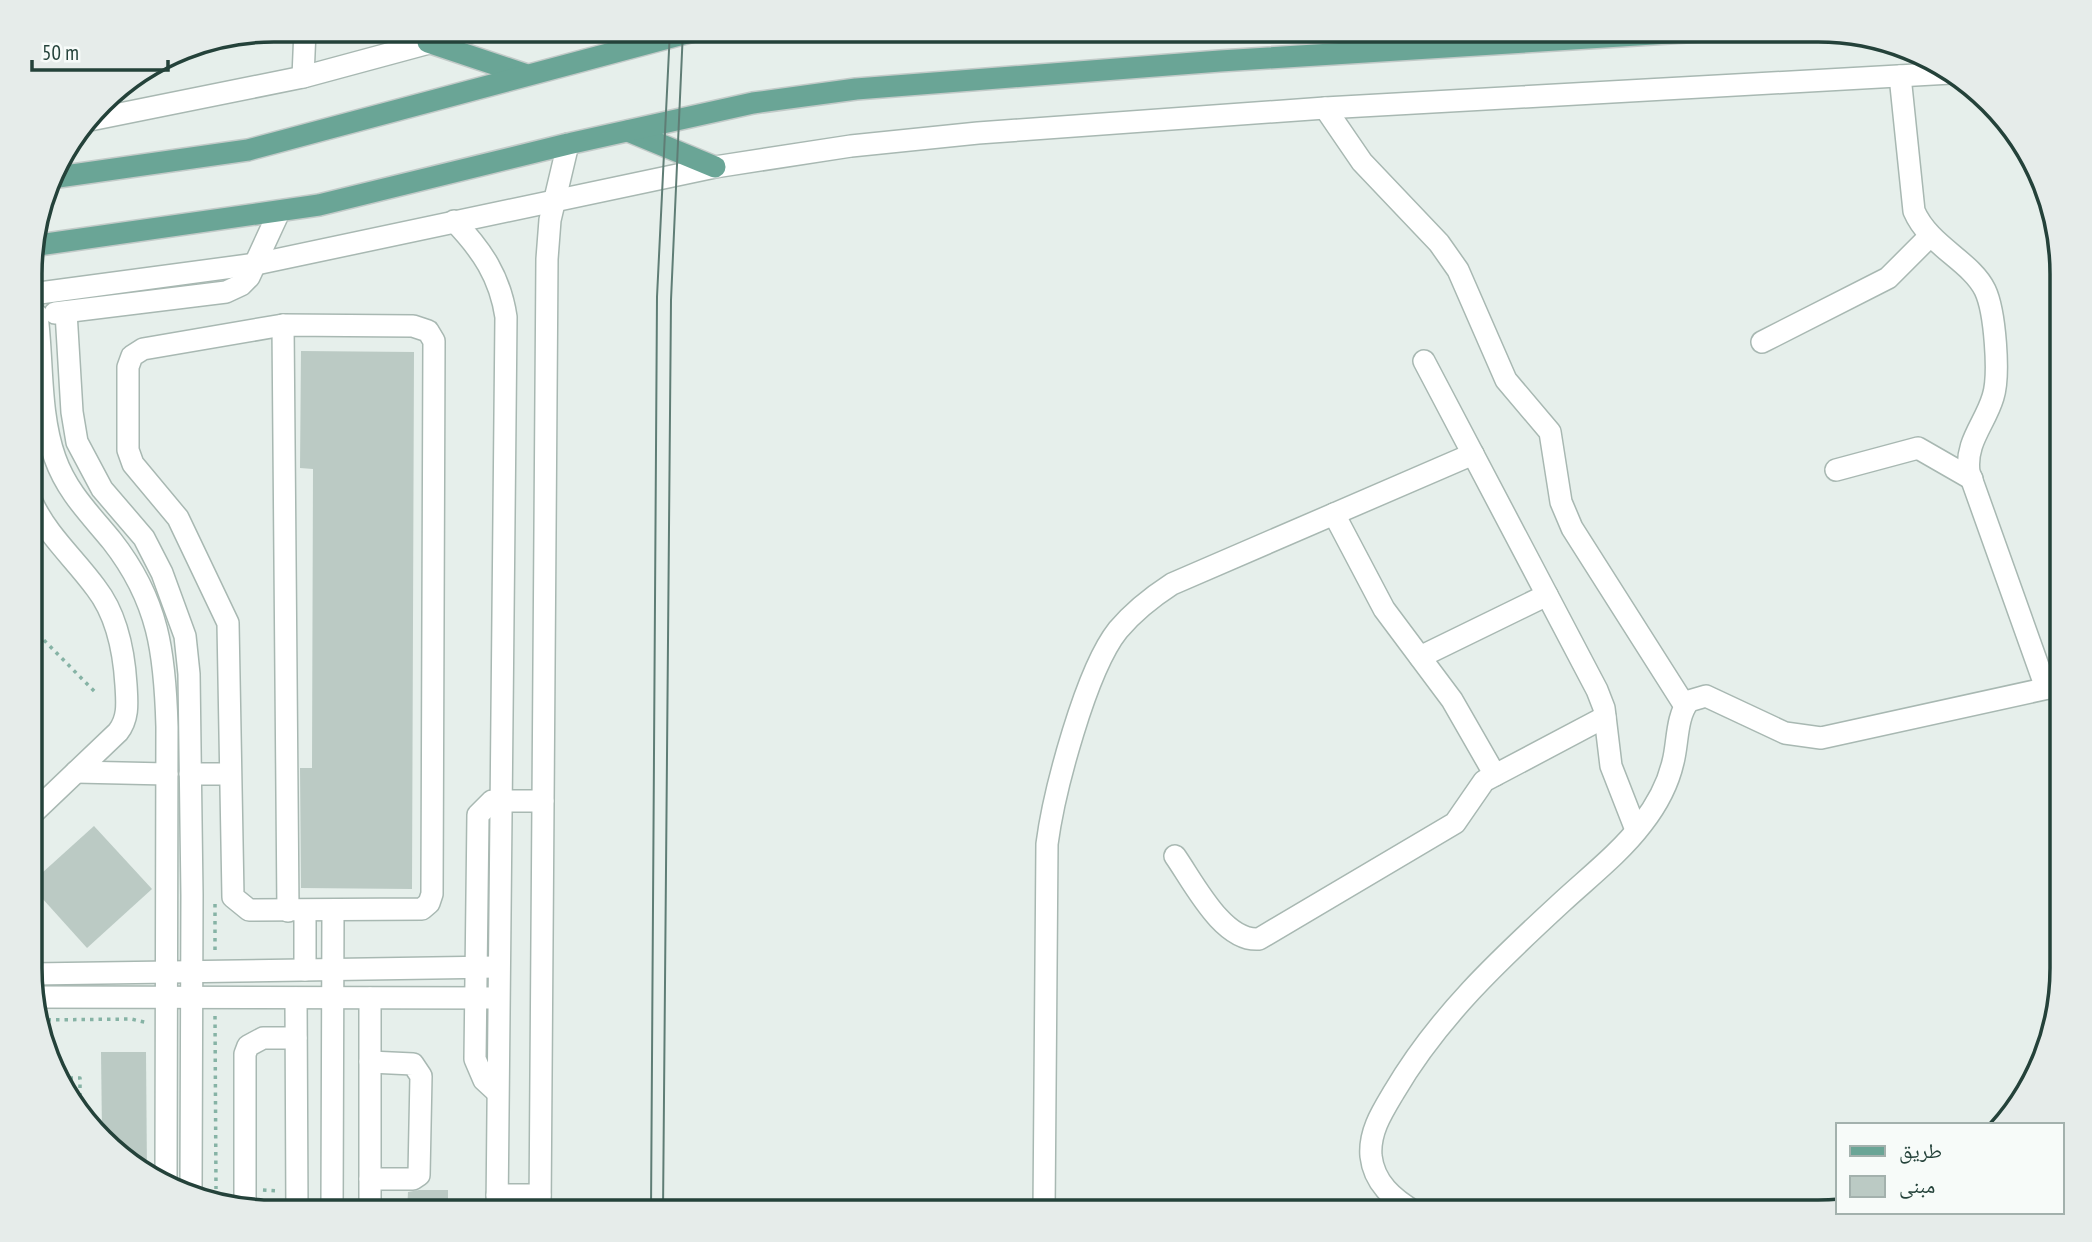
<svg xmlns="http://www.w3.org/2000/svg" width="2092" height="1242" font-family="'PT Sans Narrow','Noto Naskh Arabic',sans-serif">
<rect width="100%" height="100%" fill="#e6efeb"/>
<g fill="#bbcac4">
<polygon points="301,351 414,352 412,889 301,888 300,768 312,768 313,469 300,468"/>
<polygon points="94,826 152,889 87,948 32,887 32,882"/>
<polygon points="101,1052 146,1052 147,1176 102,1133"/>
<polygon points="419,1190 448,1190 448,1212 407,1212 408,1192"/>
</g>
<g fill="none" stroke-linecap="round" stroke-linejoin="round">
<g stroke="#a8b8b2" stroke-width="24">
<g id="minor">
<path d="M1900,76L1914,211C1929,246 1971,261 1985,290C1995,311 2000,375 1993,397C1985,424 1965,442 1969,472L2046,688"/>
<polyline points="303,77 305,30"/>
<polyline points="1325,108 1362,162 1439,243 1458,270 1506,380 1550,432 1561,502 1572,528 1685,706"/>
<polyline points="90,120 303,77 477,30"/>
<path d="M454,221C482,250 500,277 506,317L497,1212"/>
<polyline points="32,294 256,264 715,167 851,146 978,133 1325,108 1951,73"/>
<polyline points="66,312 72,412 77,442 102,489 144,538 162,573 185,636 189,674 192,895 191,1190"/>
<polyline points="55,313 226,292 241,285 249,277 279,212"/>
<path d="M37,315C43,362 39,413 55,458C67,492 90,514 112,541C159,601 165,654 167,727L166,1183"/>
<polygon points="283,325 413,326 428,331 434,341 432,894 429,903 422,909 249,910 233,897 228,623 178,518 133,464 128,450 128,367 132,356 143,349"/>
<polyline points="283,325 288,911"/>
<polyline points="1762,342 1888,278 1930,236"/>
<polyline points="1424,361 1597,690 1604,708 1611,766 1636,830"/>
<polyline points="1836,470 1918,448 1972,479"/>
<path d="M32,502C47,535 75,559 96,588C117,615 124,652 126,685C127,702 129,718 118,732L32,814"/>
<polyline points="1334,514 1384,609 1452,700 1495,775"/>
<polyline points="1420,657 1547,595"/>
<polyline points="76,772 167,774"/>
<polyline points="190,774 230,774"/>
<path d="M1175,856C1194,883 1223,942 1259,939L1455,823L1484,781L1605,717"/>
<polyline points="305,911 305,970"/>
<polyline points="32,974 497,967"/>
<polyline points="32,997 497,998"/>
<polyline points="296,998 297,1212"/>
<polyline points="370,998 370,1212"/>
<polyline points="370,1062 413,1064 421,1076 419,1175 413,1179 370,1179"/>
<polyline points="497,1092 484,1080 475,1059 478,815 492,801 543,801"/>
<polyline points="497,1195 540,1195"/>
<polyline points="245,1205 245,1054 248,1046 263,1038 296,1038"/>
<polyline points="332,1212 333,911"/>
<polyline points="540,1212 547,259 550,220 568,144"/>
<path d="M1044,1212L1047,844C1054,791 1086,670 1118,630C1134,611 1152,597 1172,584L1473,454"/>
<path d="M1415,1212C1393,1199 1374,1183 1371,1156C1369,1132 1382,1112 1394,1092C1438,1017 1499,960 1562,902C1589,877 1620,853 1642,824C1656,806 1668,784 1673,762C1678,744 1676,716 1689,701L1706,696L1785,733L1821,738L2062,685"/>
</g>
</g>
<g stroke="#c2cac8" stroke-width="24">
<g id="major">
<polyline points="428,42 524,74"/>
<polyline points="628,131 715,167"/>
<polyline points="51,178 248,150 698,30"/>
<polyline points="32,246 319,205 568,144 753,103 856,89 1220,61 1718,30"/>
</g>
</g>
<g stroke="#86b3a5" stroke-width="3.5" stroke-dasharray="3.5 5" stroke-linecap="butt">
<polyline points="32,628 95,692"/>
<polyline points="215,904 215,953"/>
<polyline points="215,1016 216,1189"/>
<polyline points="39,1020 131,1019 149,1023"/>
<polyline points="61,1078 80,1078 80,1112"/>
<polyline points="263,1190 280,1191"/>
</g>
<use href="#minor" stroke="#fff" stroke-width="21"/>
<use href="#major" stroke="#6aa596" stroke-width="21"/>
<g stroke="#5f7d75" stroke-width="2">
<polyline points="651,1212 657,297 670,30"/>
<polyline points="663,1212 671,300 683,30"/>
</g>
</g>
<path d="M0 0H2092V1242H0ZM274 42H1818A232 232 0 0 1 2050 274V968A232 232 0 0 1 1818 1200H274A232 232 0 0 1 42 968V274A232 232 0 0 1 274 42Z" fill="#e6ecea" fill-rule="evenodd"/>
<path fill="none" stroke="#24423a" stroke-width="3.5" d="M274 42H1818A232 232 0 0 1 2050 274V968A232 232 0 0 1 1818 1200H274A232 232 0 0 1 42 968V274A232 232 0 0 1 274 42Z"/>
<rect x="1836" y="1123" width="228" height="91" fill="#f7fbf9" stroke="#a3b1ad" stroke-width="2"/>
<rect x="1850" y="1146" width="35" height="10" fill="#6aa596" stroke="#a3b1ad" stroke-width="2"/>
<text x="1899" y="1158" font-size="21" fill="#24423a">طريق</text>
<rect x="1850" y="1176" width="35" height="21" fill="#bbcac4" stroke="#a3b1ad" stroke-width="2"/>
<text x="1899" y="1193" font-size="21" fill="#24423a">مبنى</text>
<path d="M32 60v10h136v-10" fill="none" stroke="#24423a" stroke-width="3.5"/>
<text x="42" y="60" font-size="21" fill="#24423a" stroke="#f7fbf9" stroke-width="5" paint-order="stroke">50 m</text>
</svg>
